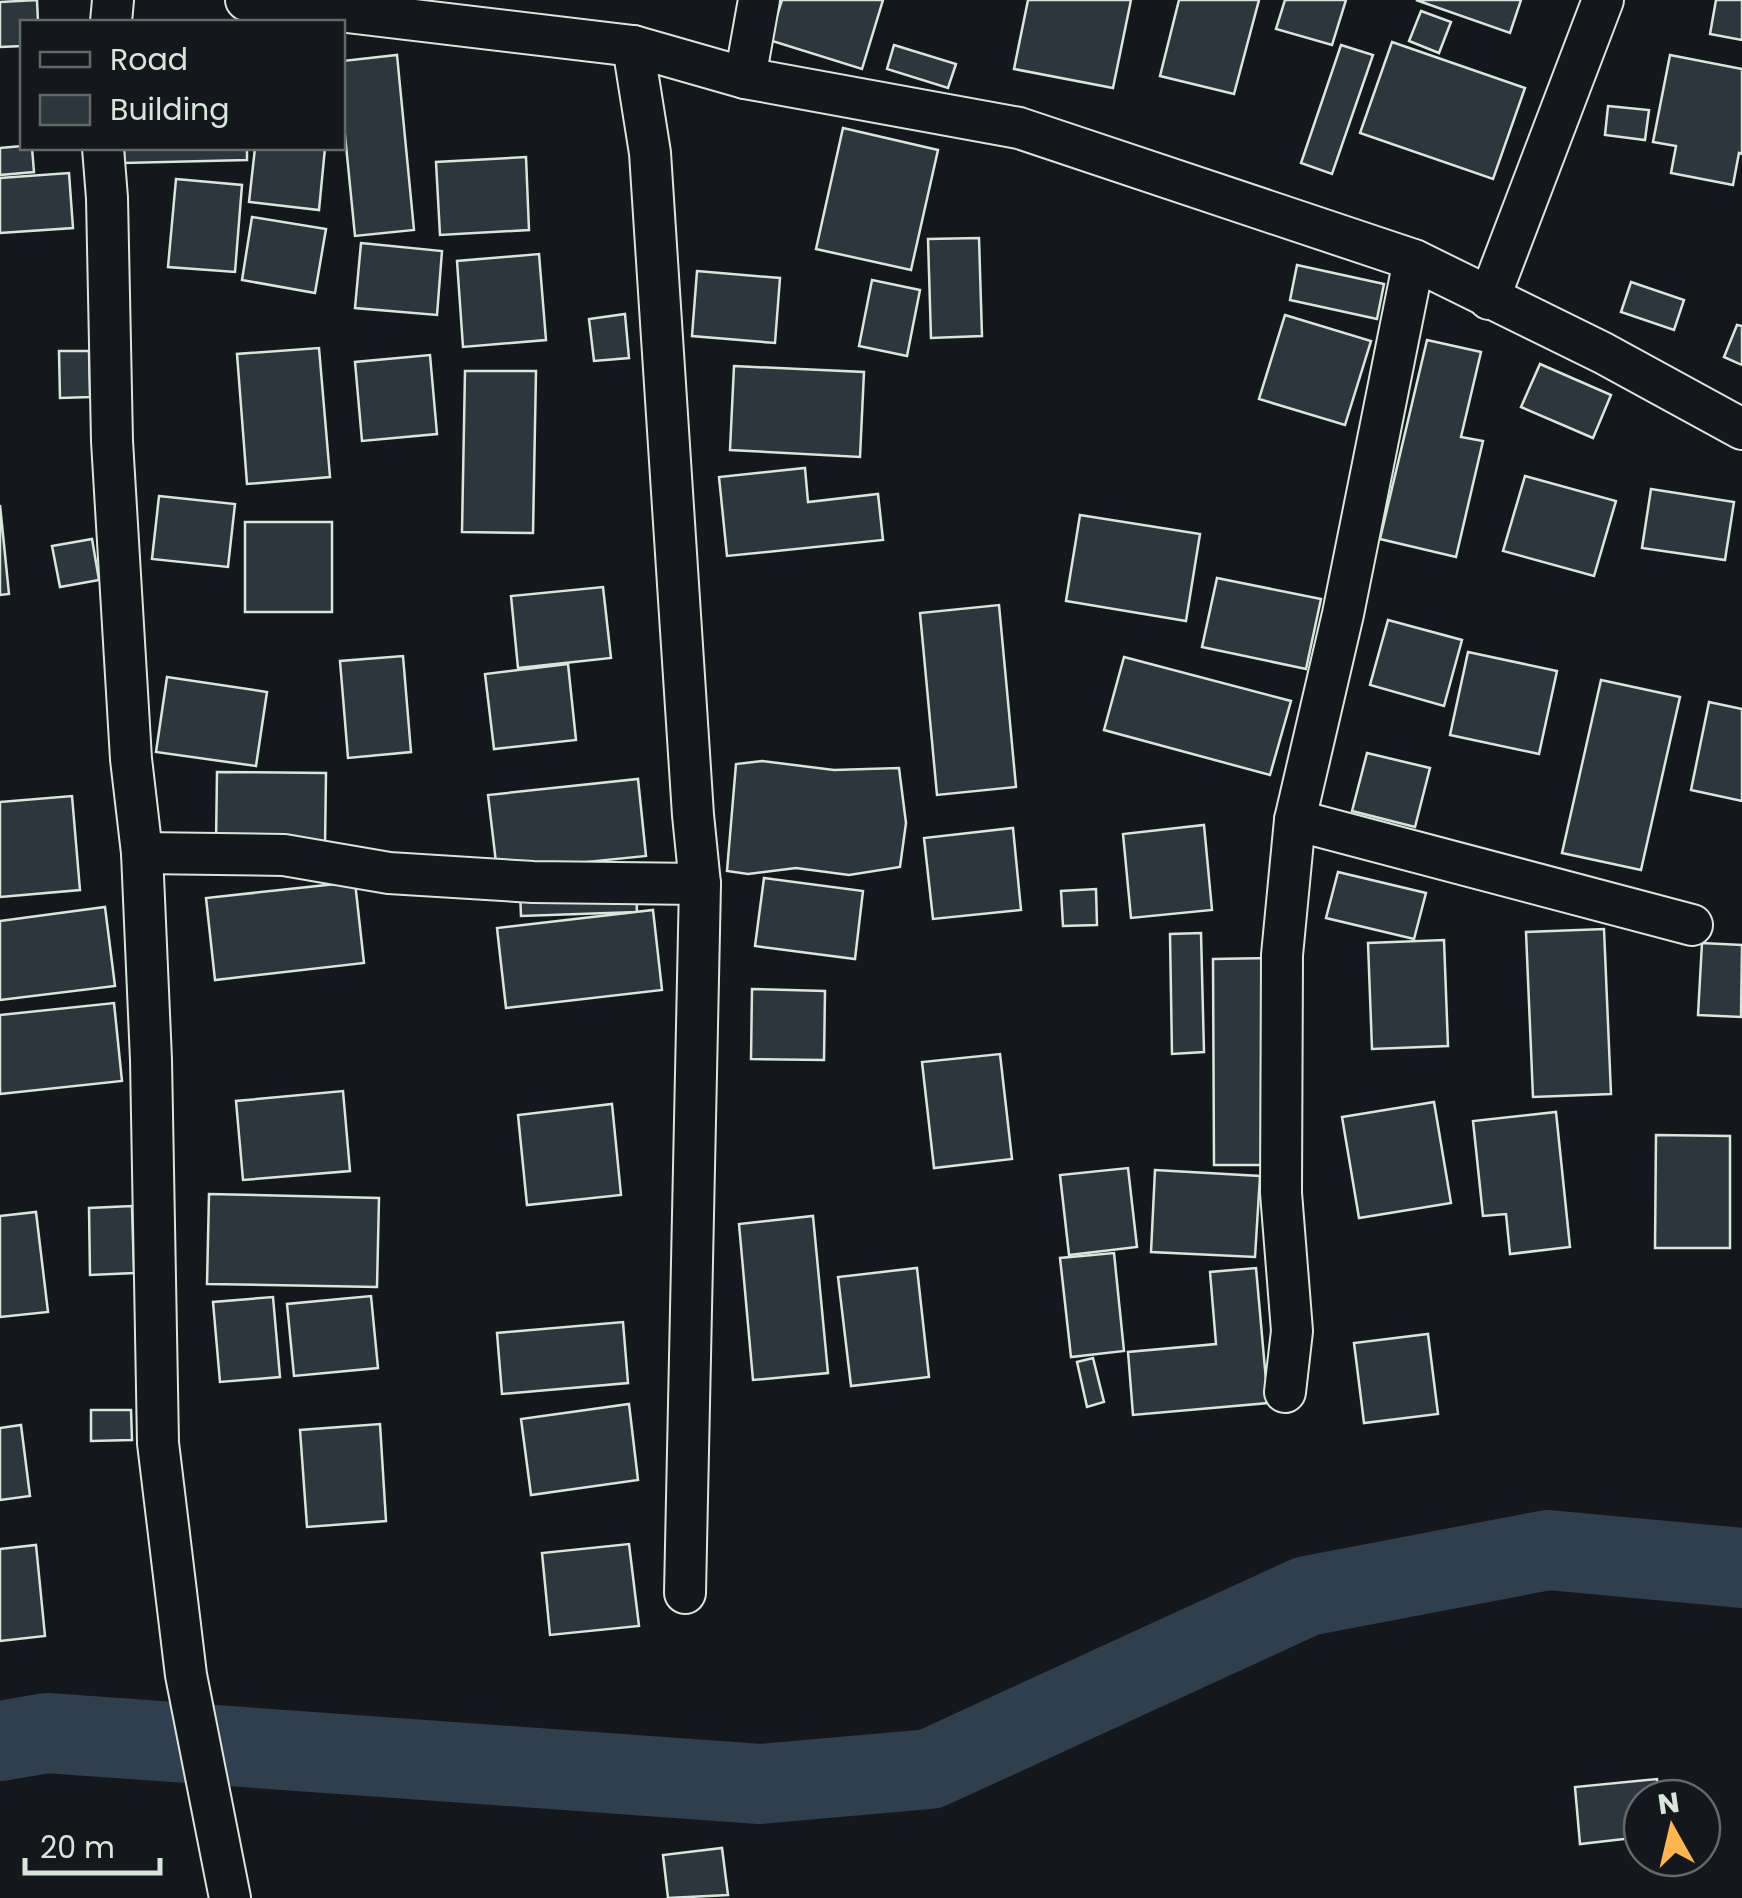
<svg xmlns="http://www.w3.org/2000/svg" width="1742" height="1898" font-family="Poppins,sans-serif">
<rect width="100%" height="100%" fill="#14181c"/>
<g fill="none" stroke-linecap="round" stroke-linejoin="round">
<polyline stroke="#2f3f4d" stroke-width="80" points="0,1741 47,1733 760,1784 930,1769 1307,1596 1548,1550 1742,1568"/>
</g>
<g fill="#2c363c" stroke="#d8e6dc" stroke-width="2.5">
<polygon points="37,0 38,22 22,22 22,46 0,47 0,2"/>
<polygon points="782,0 883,0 862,69 769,40"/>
<polygon points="1028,0 1131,0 1113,88 1014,69"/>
<polygon points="1179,0 1259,0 1234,94 1160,76"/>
<polygon points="1285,0 1346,0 1332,45 1276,29"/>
<polygon points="1416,0 1521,0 1510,33"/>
<polygon points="1716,0 1742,0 1742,40 1710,34"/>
<polygon points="1421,11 1451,22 1439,53 1409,41"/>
<polygon points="1392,42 1525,88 1493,179 1360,133"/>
<polygon points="894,45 956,64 948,88 887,69"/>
<polygon points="1341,45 1373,55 1332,174 1301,163"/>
<polygon points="397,55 414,230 355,236 342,105 342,61"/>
<polygon points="1670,55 1742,69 1742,154 1739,153 1733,185 1671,173 1676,146 1653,142"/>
<polygon points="1608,106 1649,110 1645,140 1605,135"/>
<polygon points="843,128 938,150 911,270 816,249"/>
<polygon points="22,146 32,148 34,172 0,175 0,148"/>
<polygon points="124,148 247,148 247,160 124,163"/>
<polygon points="255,148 325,148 319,210 249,202"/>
<polygon points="526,157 529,230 440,235 436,162"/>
<polygon points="69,173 73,228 0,233 0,178"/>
<polygon points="176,179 242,185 235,272 168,267"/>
<polygon points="252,217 326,229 315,293 242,280"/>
<polygon points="979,238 982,336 931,338 928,239"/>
<polygon points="361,243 442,251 437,315 355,308"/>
<polygon points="539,254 546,340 463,347 457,261"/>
<polygon points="1297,265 1384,284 1377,319 1290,300"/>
<polygon points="697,271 780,278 775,343 692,336"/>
<polygon points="872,280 920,290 907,356 859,346"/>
<polygon points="1631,282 1684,300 1674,330 1621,312"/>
<polygon points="625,314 629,358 594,361 589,319"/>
<polygon points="1285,315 1371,341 1345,425 1259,399"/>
<polygon points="1737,325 1742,326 1742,365 1724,357"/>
<polygon points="1427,340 1481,352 1461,437 1483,441 1456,557 1380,539"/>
<polygon points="319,348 330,477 247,484 237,354"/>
<polygon points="59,351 89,351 90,397 60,398"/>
<polygon points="430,355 437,434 362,441 355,362"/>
<polygon points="1540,364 1611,395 1593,438 1521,407"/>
<polygon points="734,366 864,372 860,457 730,450"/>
<polygon points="465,371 536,371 533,533 462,532"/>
<polygon points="805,468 808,502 878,494 883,540 727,556 719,477"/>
<polygon points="1525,476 1616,501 1594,576 1503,551"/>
<polygon points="1651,489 1734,502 1725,560 1642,548"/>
<polygon points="159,496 235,504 228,567 152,559"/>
<polygon points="0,505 9,594 0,595"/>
<polygon points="1080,515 1200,534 1186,621 1066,601"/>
<rect x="245" y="522" width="87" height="90"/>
<polygon points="92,539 99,580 60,587 52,546"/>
<polygon points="1217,578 1321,599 1306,669 1202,647"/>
<polygon points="603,587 611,658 518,668 511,596"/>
<polygon points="999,605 1016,787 937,795 920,613"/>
<polygon points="1388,620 1462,640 1444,706 1370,685"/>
<polygon points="1468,652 1557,671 1539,754 1450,735"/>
<polygon points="403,656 411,752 348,758 340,661"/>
<polygon points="1124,657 1291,701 1270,775 1104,730"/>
<polygon points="568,664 576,740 494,749 485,674"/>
<polygon points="167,677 267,692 256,766 156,752"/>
<polygon points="1601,680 1680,697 1641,870 1562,853"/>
<polygon points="1709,702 1742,709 1742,801 1691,790"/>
<polygon points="1367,753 1430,768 1415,827 1352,811"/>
<polygon points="762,761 834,770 899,768 906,823 900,867 849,875 796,868 748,874 727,871 736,764"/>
<polygon points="217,772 326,773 325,846 216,844"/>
<polygon points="638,779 646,856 497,871 488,795"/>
<polygon points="72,796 80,890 0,897 0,802"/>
<polygon points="1204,825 1212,910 1131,918 1123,834"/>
<polygon points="1013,828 1021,910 933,919 924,838"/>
<polygon points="1338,872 1426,893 1414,939 1326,918"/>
<polygon points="764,878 863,891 855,959 755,946"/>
<polygon points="355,882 364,963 215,980 206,898"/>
<polygon points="636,887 637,912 521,916 520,891"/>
<polygon points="1096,889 1097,925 1063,926 1061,891"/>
<polygon points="105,907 115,986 0,1000 0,921"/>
<polygon points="653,910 662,990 506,1008 497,928"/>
<polygon points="1604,929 1611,1094 1533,1097 1526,932"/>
<polygon points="1201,933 1204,1052 1172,1054 1170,934"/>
<polygon points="1444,940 1448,1046 1372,1049 1368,943"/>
<polygon points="1702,943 1742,945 1741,1017 1698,1015"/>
<polygon points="1272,958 1274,1165 1214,1165 1213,959"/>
<polygon points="752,989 825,991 824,1060 751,1059"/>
<polygon points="114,1003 122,1081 0,1094 0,1015"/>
<polygon points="1000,1054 1012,1159 934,1168 922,1062"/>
<polygon points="343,1091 350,1171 243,1180 236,1101"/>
<polygon points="1434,1102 1451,1203 1359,1218 1342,1117"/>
<polygon points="612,1104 621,1195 527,1205 518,1115"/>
<polygon points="1556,1112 1570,1247 1510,1254 1506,1214 1483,1216 1473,1121"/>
<polygon points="1656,1135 1730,1136 1730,1248 1655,1248"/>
<polygon points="1128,1168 1137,1247 1069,1255 1060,1175"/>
<polygon points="1155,1170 1260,1176 1255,1257 1151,1252"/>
<polygon points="209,1194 379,1198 377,1287 207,1284"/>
<polygon points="132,1206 134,1273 90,1275 89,1208"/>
<polygon points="36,1212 48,1312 0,1317 0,1216"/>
<polygon points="813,1216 828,1373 753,1380 739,1224"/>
<polygon points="1114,1253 1124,1351 1071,1357 1060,1258"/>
<polygon points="917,1268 929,1377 851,1386 838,1277"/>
<polygon points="1256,1268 1268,1403 1133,1415 1128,1352 1216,1344 1210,1272"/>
<polygon points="371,1296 378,1368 294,1376 287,1304"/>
<polygon points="273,1297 280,1377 220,1382 213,1302"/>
<polygon points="623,1322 628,1383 502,1394 497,1333"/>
<polygon points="1428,1334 1438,1414 1364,1423 1354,1343"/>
<polygon points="1093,1358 1104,1402 1087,1407 1077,1362"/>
<polygon points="629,1404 638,1480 531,1495 521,1419"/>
<polygon points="91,1410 131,1410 132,1440 91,1441"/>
<polygon points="380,1424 386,1521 307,1527 300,1430"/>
<polygon points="21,1425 30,1496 0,1500 0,1428"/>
<polygon points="629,1544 639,1626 550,1635 542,1553"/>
<polygon points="36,1545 45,1636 0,1641 0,1549"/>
<polygon points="1657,1779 1659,1798 1642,1798 1642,1837 1580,1844 1575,1787"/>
<polygon points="722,1848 728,1895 668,1898 663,1855"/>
</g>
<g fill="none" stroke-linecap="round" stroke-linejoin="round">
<g stroke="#d8e6dc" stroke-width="44">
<g id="street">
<polyline points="246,0 633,46 745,78 1019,128 1414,260 1603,353 1742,429"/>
<polyline points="111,22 113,0"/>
<polyline points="633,46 650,153 693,815 700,884 685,1593"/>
<polyline points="745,78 759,0"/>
<polyline points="103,148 107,198 112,441 131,759 142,853 151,1060 158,1443 186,1675 230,1898"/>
<polyline points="1489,299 1603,0"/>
<polyline points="1295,820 1692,925"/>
<polyline points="142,853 284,855 389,873 533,882 700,884"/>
<polyline points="1285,1392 1292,1331 1281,1193 1282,955 1295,820 1343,614 1414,260"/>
</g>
</g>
<use href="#street" stroke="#14181c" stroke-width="40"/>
</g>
<rect x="20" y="20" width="325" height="130" fill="#14181c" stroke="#626a69" stroke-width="2.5"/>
<rect x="40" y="52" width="50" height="15" fill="#14181c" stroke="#626a69" stroke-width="2.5"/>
<text x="110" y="70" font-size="30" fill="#d8e6dc">Road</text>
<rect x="40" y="95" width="50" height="30" fill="#2c363c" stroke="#626a69" stroke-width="2.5"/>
<text x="110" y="120" font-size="30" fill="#d8e6dc">Building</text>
<g transform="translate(1672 1828) rotate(352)"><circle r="48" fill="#14181c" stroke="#626a69" stroke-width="2.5"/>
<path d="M0-8L18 38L0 25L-18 38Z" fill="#ffb74d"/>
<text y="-15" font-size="28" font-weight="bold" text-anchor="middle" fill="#d8e6dc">N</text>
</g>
<path d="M25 1858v15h135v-15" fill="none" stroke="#d8e6dc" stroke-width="5"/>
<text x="40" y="1858" font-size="30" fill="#d8e6dc" stroke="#14181c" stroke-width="8" paint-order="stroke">20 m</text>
</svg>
